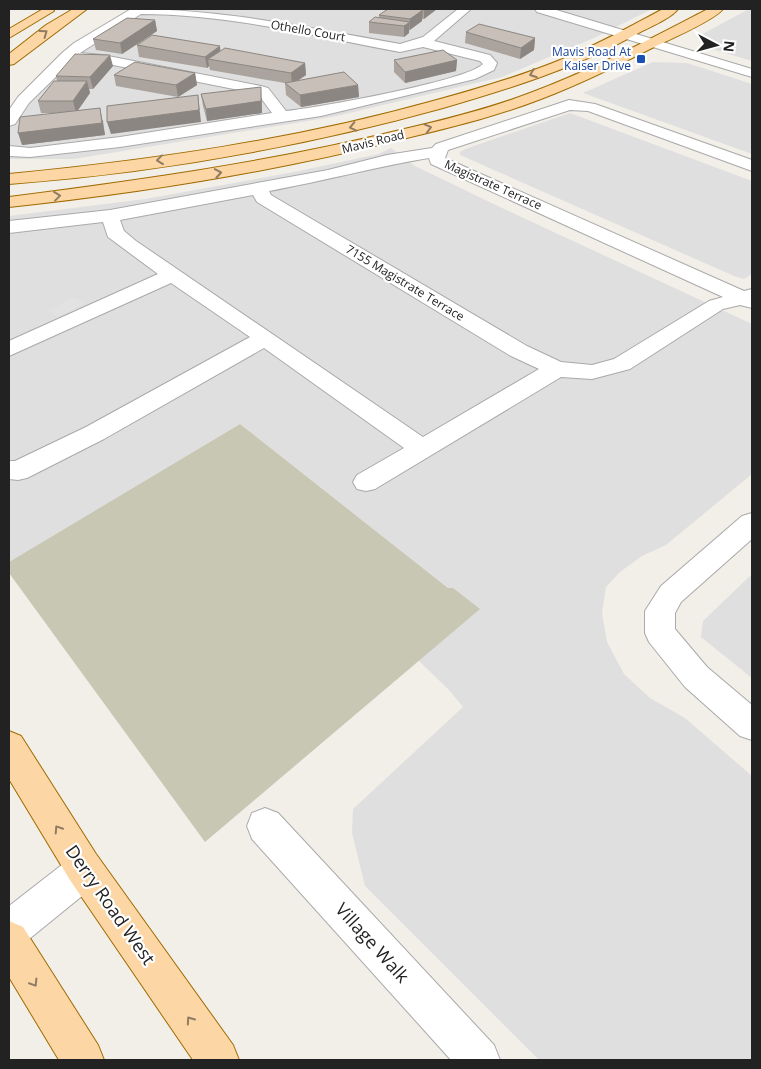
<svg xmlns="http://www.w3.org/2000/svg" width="761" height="1069" font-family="'Open Sans',sans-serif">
<rect width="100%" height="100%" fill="#f2efe9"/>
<g fill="#e0dfdf">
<polygon points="134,9 652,9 596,37 502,77 332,117 74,159 9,159 9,117 66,49"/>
<polygon points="749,9 752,10 752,61 705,47 697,37"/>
<polygon points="653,62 687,63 752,84 752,154 583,93"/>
<polygon points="570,113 752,181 752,274 744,279 734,276 460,155 460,152 465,149"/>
<polygon points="391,148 415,166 502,208 752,324 752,474 666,545 642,556 620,572 606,587 602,613 607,642 624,674 650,698 685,718 752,776 752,1060 539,1060 365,886 352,833 353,809 463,707 449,690 419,661 453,589 448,588 240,424 9,562 9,216 145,199 294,172 379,154"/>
<polygon points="752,574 752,678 701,637 703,621"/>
</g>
<polygon fill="#c7c7b4" points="240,424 448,588 453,588 480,609 205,842 9,573 9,562"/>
<polygon fill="#e2e2e2" points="75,297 84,304 57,317 48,310"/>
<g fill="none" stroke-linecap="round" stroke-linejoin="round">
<g stroke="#a9a9a9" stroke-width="2">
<g id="minor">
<path d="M131,9C223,9 310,28 400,44L423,37L458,9H471L434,41L490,55L497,63L494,70L475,79L321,116L120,147L30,157L9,156V146L30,148L120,137L272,113L258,94L254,93L103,63L72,61L29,103L15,124L9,126V110L18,97L62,53L74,43ZM141,14C227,14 315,36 400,52L423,47L480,61L483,64C467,81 316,108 286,111L268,88L261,86L103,55L80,53Z"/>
<polygon points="535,9 553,9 752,69 752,77 537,12"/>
<path d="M569,100L595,104L752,160V171L588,111L570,110L448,150L445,158L744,291L752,289V308L740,305L723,309L630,369L592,379L561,377L375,489L366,491L357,489L353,482L357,475L404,448L264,348L104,439L27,478L18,480L9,479V461H15L86,427L250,337L171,283L9,356V341L158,274L108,237L103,222L9,233V221L110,210L328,170L387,155L432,148L436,144ZM429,158L431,164L723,297L709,301L614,359L592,365L561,362L527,346L271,195L269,191C323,181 375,167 429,158ZM253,195L257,202L511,356L539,369L423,437L136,241L124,231L120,220Z"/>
<polygon points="752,513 752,539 681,602 675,613 675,629 707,667 752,705 752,740 740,736 685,687 649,642 645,633 645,611 661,586 742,516"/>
<polygon points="265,808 278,813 494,1045 500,1060 451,1060 252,839 247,826 252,813"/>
<polygon points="85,851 98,857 104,870 98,883 23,944 9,949 9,906 72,857"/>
</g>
</g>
<g stroke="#a06b00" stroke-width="2">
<g id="major">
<polygon points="43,9 53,9 54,11 9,38 9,29"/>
<polygon points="73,9 87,9 14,64 9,65 9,54 46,25"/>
<path d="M663,9H678C671,19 645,29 633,36C573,69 508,89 443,108C302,147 155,173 9,184V174C152,160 294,140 433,101C477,89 522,76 565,58C599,44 631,26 663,9Z"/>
<path d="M708,9H723C715,20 669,40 654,47C617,66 580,84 541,99C495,117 447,128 399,140C272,172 140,193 9,207V197C140,180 271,162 400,130C444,120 488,109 530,93C592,70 650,39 708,9Z"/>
<polygon points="9,731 21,736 96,854 233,1045 239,1060 193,1060 70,880 9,779"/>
<polygon points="9,921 23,927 98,1045 104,1060 59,1060 9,977"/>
</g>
</g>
<use href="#minor" fill="#fff" fill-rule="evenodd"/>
<use href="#major" fill="#fcd6a4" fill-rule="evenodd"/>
</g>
<g fill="#aba49e">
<polygon points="388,9 437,9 424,19 422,19 422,21 409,30 409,33 404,37 369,33 369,22 379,17 379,15"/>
<polygon points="155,20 157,31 122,54 96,50 93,39"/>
<polygon points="466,32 535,38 534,50 520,59 465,43"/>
<polygon points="137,45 220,46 220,51 305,63 306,75 298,81 358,85 359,97 301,107 286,95 285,83 210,70 209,66 207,68 139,57"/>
<polygon points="394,60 457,60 456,71 405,83 394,72"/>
<polygon points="113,66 93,89 89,89 90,93 78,110 103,120 105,135 22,145 54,113 41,113 38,101 57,81 56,76"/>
<polygon points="195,73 197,85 178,97 116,86 114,75"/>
<polygon points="201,94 262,98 262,113 207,121 203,106"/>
</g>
<g fill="#8b8681">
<polygon points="424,9 437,9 424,19"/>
<polygon points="423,10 422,21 410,30 410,19"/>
<polygon points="155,20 157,31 122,54 120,43"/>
<polygon points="410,22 409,33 404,37 404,26"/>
<polygon points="535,38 534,50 520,59 521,48"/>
<polygon points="220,46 221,58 208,59 209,66 207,68 205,57"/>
<polygon points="110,55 113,66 93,89 90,77"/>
<polygon points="457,60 456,71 405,83 405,72"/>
<polygon points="305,63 306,75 292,84 291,73"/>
<polygon points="195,73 197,85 178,97 176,85"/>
<polygon points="87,81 90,93 76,113 73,101"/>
<polygon points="358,85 359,97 301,107 300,95"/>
<polygon points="261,87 262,113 207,121 206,109"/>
<polygon points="198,95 201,122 111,134 107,122"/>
<polygon points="100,108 105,135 22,145 18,133"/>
</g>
<g fill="#c7bfb8" stroke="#8b8681">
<polygon points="388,9 415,9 423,10 410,19 379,15"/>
<polygon points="375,17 410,22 404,26 369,22"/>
<polygon points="127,18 155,20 120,43 93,39"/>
<polygon points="479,24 535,38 521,48 466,32"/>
<polygon points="152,35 220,46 205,57 137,45"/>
<polygon points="225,48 305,63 291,73 208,59"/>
<polygon points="443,50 457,60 405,72 394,60"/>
<polygon points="75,54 110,55 90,77 56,76"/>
<polygon points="135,62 195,73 176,85 114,75"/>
<polygon points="344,72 358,85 300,95 285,83"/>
<polygon points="54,81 87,81 73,101 38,101"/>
<polygon points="261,87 261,101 206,109 201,94"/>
<polygon points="198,95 199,110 107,122 107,106"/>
<polygon points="100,108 102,123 18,133 20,117"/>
</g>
<defs><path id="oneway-chevron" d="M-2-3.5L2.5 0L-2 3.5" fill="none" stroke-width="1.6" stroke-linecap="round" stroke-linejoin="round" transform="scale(1.25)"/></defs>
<g stroke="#8f7c63">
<use href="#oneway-chevron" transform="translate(44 33) rotate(-36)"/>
<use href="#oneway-chevron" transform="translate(533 74) rotate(160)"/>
<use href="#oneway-chevron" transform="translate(353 127) rotate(167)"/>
<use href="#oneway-chevron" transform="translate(428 128) rotate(-15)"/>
<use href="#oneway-chevron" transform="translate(160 160) rotate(173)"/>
<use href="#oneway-chevron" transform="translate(218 173) rotate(-10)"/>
<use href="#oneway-chevron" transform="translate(57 196) rotate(-7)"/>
<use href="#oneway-chevron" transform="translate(58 829) rotate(-123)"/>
<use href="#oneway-chevron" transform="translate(34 983) rotate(58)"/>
<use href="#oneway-chevron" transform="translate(190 1020) rotate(-125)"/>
</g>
<rect fill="#1a4fb4" stroke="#fff" stroke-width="2" x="636" y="54" width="10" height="10" rx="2.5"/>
<g text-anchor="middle" stroke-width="4.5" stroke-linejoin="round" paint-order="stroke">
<g font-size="12" fill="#222" stroke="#fff">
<text transform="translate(308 31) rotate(10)" y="4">Othello Court</text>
<text transform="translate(373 142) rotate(-14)" y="4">Mavis Road</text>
<text transform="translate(493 185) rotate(24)" y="4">Magistrate Terrace</text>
<text transform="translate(405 283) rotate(31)" y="4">7155 Magistrate Terrace</text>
</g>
<g font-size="12" fill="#164399" stroke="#fff" text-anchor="end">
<text x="631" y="56">Mavis Road At<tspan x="631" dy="14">Kaiser Drive</tspan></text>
</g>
<g font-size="18" fill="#222" stroke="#fff">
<text transform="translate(110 905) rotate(55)" y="6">Derry Road West</text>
<text transform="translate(372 943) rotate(48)" y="6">Village Walk</text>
</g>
</g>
<rect width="761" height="1069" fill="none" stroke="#222222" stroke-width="20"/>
<g transform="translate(716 45) rotate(96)" stroke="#ffffff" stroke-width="4" paint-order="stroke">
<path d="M0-4L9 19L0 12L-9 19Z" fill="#222222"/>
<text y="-8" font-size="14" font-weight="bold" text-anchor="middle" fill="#222222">N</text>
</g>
</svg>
